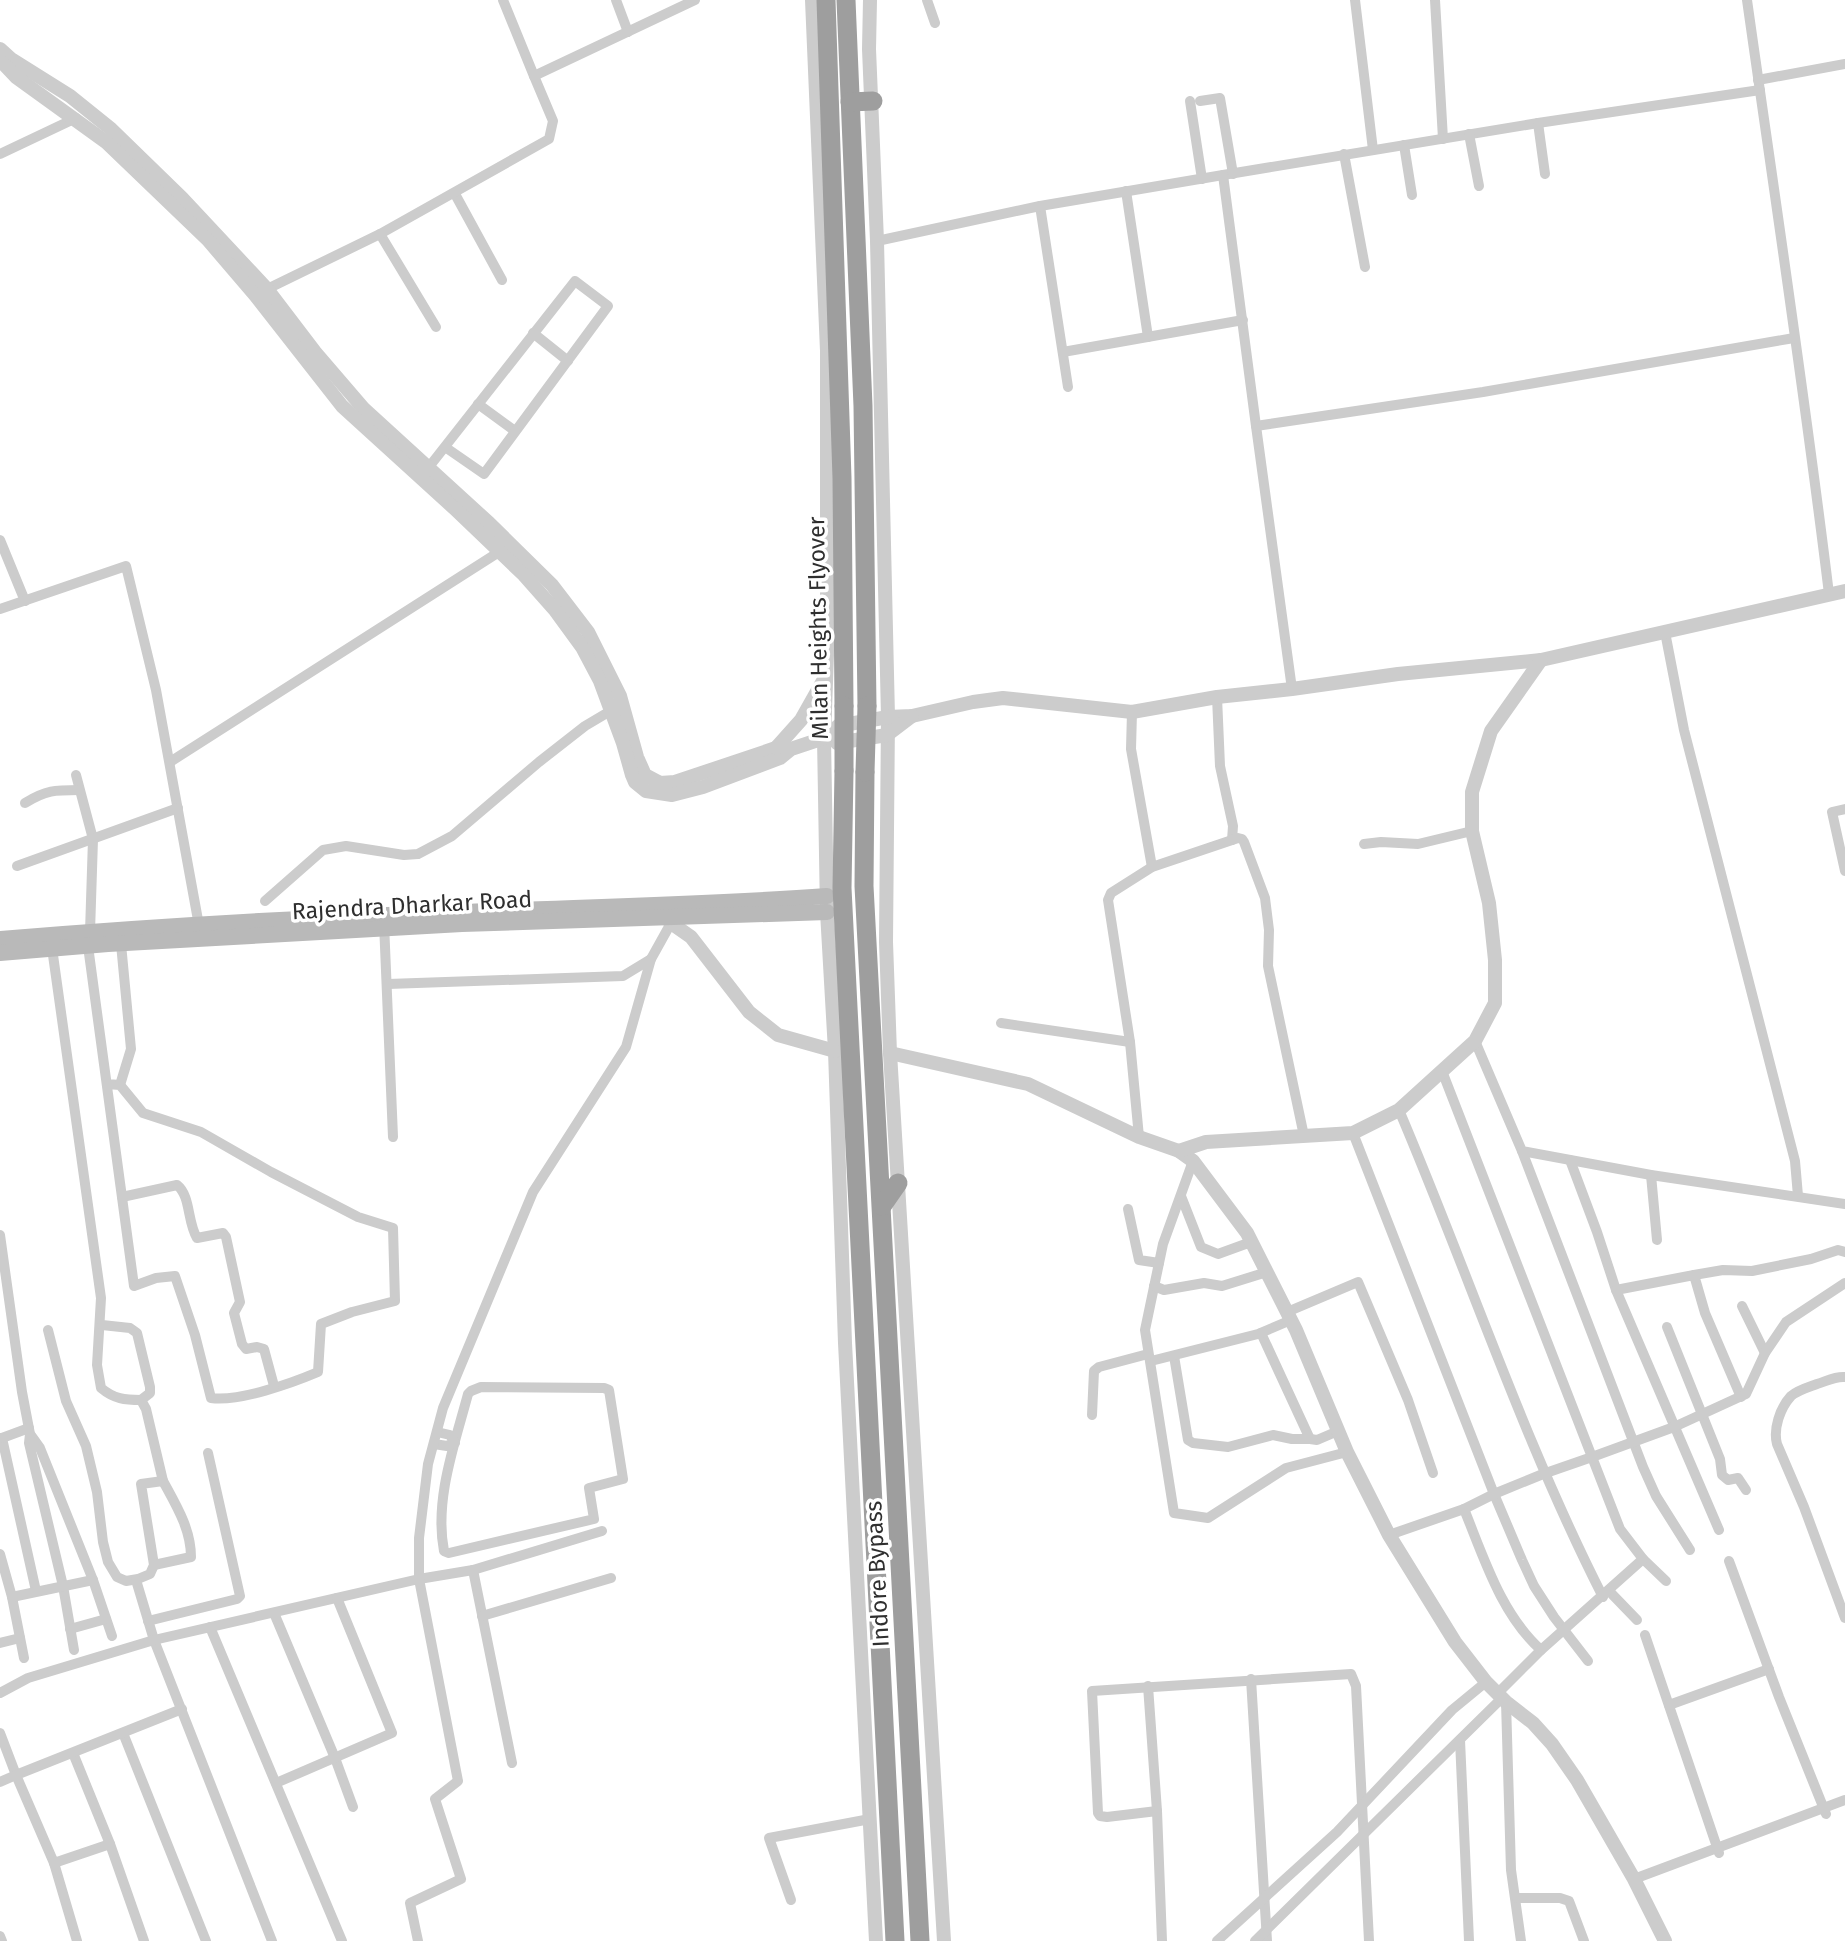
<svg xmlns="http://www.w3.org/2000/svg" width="1845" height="1941" font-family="'Fira Sans',sans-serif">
<rect width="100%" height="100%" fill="#fff"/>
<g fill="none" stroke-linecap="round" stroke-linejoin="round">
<g stroke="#ccc" stroke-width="10">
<polyline points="503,0 534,76"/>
<polyline points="616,0 628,32"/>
<polyline points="927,0 935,23"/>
<polyline points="1355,0 1373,150"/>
<polyline points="1435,0 1443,139"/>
<path d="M1747,0C1775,198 1805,396 1829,594"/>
<polyline points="1758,80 1845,64"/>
<polyline points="1760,90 1538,123 1223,175 1256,426 1483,392 1794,338"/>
<polyline points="1190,101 1202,179"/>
<polyline points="1200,101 1220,98 1233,174"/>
<polyline points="1538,123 1545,174"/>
<polyline points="1469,134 1479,186"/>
<polyline points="1404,145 1412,195"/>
<polyline points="0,154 76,118"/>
<polyline points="1344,154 1365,267"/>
<polyline points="1126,191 1148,337"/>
<polyline points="455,194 502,280"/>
<polyline points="1040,206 1068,387"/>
<polyline points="380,234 436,327"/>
<polyline points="877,241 1040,206 1223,175"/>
<polyline points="261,292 380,234 549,139 553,121 534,76 695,0"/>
<polyline points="533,333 568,361"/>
<polyline points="1063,352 1243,320"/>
<polyline points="478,404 515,431"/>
<polyline points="1256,426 1292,689"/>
<polyline points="425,472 575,281 608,306 484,474 445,447"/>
<polyline points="0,540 25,601"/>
<polyline points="0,609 126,566 156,690 200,931"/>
<polyline points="1665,632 1684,730 1795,1161 1798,1196"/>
<polyline points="1217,697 1220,766 1233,826 1232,840"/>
<polyline points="1132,712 1131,749 1152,867"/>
<polyline points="170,762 499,552"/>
<polyline points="76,775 93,839 90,932"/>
<path d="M25,803C46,790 55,790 79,790"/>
<polyline points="1845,809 1832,812 1845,871"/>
<polyline points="1364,844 1381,842 1418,844 1472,831"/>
<polyline points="17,866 178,808"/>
<polyline points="265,901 323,850 346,846 404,855 418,854 452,836 539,762 585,726 612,710"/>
<polyline points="384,923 393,1137"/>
<path d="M88,946L134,1286L156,1278L175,1276L195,1335L211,1398C239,1402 292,1383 318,1372L321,1324L352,1312L395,1301L393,1228L358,1217L271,1172L201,1132L143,1113L120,1085L107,1084"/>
<path d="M52,948L101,1298L97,1365L101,1388C114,1399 125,1400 141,1400"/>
<polyline points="388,984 623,976 651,959"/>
<polyline points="1001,1023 1130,1042"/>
<polyline points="1475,1041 1522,1151 1651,1175 1845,1204"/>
<polyline points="120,1085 131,1049 121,944"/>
<path d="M1399,1110C1468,1272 1523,1440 1603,1597"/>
<polyline points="1353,1133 1494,1494 1522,1560 1534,1586 1554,1617 1588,1661"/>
<polyline points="1139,1137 1130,1042 1108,900 1111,893 1152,867 1238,838 1242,839 1244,842 1265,898 1269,930 1268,966 1304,1136"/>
<polyline points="1522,1151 1643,1467 1656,1496 1690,1550"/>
<polyline points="1570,1160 1597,1232 1616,1290 1719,1530"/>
<polyline points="1193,1161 1163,1244 1145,1330 1174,1513 1208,1518 1286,1468 1347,1452"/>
<polyline points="1651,1175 1657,1240"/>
<polyline points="1181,1196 1201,1247 1218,1254 1251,1242"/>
<path d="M122,1197L177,1185C191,1196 187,1222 197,1238L223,1233L226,1237L240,1302L234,1313L242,1344L246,1349L257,1347L264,1349L274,1386"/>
<polyline points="1128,1209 1139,1260 1159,1263"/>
<polyline points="0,1235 22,1392 30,1434 40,1448 93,1580 112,1636"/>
<polyline points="1694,1275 1723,1270 1752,1271 1811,1259 1838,1250 1845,1252"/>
<polyline points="1154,1286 1164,1290 1204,1283 1222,1286 1267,1272"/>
<polyline points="1616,1290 1694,1275 1705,1313 1741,1397"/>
<polyline points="1742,1306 1765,1353"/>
<polyline points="1287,1312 1358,1282 1408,1400 1433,1473"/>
<polyline points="1667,1327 1720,1459 1722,1475 1728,1480 1738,1478 1746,1490"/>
<polyline points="48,1330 66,1401 86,1446 97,1492 103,1542 108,1562 117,1577 126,1581 138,1579 150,1574 154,1565 141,1484 163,1481 146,1409 141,1400 150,1393 150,1387 137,1333 130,1328 102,1325"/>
<polyline points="1174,1356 1188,1440 1193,1443 1228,1447 1273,1435 1292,1439 1310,1439 1261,1333"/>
<polyline points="1151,1361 1258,1334 1291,1320"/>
<path d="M1845,1377C1835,1376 1827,1381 1817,1384C1809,1387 1798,1390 1791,1396C1780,1408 1773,1429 1777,1444L1804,1507L1845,1618"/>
<path d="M481,1387L604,1388L609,1390L623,1479L589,1488L594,1519L449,1553L444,1551C434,1500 455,1443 468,1394L471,1391Z"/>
<polyline points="1092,1415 1094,1371 1099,1367 1148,1354"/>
<polyline points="30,1434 29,1443 63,1586 74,1650"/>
<polyline points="0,1438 2,1438 36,1591"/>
<polyline points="2,1438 29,1428"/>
<polyline points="1310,1439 1317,1440 1338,1431"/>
<polyline points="434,1444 447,1446 455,1443 450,1435 437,1432"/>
<path d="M1464,1509C1484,1558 1501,1614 1541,1650L1498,1693"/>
<polyline points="1389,1535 1464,1509 1494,1494 1543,1474 1592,1457 1442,1071"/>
<polyline points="0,1554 12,1597 24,1658"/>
<polyline points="1643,1559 1666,1581"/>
<polyline points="1729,1561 1779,1697 1826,1814"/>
<path d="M154,1565L191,1557C191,1529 176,1505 163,1481"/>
<polyline points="473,1570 512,1763"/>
<polyline points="136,1580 154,1640 272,1941"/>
<polyline points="1609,1591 1637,1620"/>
<polyline points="12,1597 93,1580"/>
<polyline points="274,1613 335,1758 353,1807"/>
<polyline points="482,1616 611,1578"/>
<polyline points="148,1621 237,1599 240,1596 208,1453"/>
<polyline points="210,1627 342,1941"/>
<polyline points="70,1629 106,1619"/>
<polyline points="1645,1635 1719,1853"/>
<polyline points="0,1643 20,1638"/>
<polyline points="1541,1650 1643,1559 1620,1529 1592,1457 1674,1427 1746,1394 1765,1353 1786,1322 1845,1283"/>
<polyline points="1251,1679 1267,1941"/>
<polyline points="1148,1686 1157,1811 1162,1941"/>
<polyline points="0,1693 28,1678 154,1640 419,1579 473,1570 602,1531"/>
<polyline points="1506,1702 1511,1870 1521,1941"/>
<polyline points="1669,1705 1769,1669"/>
<polyline points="0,1733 16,1775 0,1782"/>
<polyline points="123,1733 206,1941"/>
<polyline points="1460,1740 1469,1941"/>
<polyline points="73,1753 110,1844"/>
<polyline points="276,1783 392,1733 337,1598"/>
<polyline points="1157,1811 1107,1817 1100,1816 1098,1813 1092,1691 1351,1674 1356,1686 1369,1941"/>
<polyline points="54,1863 77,1941"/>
<polyline points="1634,1879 1845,1800"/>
<polyline points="1517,1898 1560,1898 1569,1901 1584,1941"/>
<polyline points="791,1900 769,1838 870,1819"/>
<polyline points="0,1936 2,1941"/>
<polyline points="144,1941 110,1844 54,1863 16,1775 182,1709"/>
<polyline points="418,1941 410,1903 461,1879 435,1799 458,1781 419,1579 419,1538 428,1464 443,1408 533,1192 626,1047 651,959 671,923"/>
<polyline points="1217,1941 1337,1832 1452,1710 1486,1682"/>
<polyline points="1255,1941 1502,1698"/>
</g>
<g stroke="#ccc" stroke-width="14">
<polyline points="812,0 827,351 827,655 824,738 827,912 835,1051 845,1343 876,1941"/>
<polyline points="870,0 869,49 877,241 888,717 886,942 890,1053 944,1941"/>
<polyline points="0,49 11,59 70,96 111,129 182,198 267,289 315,352 364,409 489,523 552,585 588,632 620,696 637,757 645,775 660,783 675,782 776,748 791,749"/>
<polyline points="0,60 16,77 106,142 208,240 255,295 342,406 454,508 524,575 555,610 582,647 600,681 623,743 632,775 635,782 646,791 672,795 703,787 780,758 791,749 824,738 838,726 888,717 912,716 973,702 1003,698 1132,712 1217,697 1292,689 1398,674 1541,660 1845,591"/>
<polyline points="837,743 887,735 912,716"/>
<polyline points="776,748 801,720 823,681"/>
<polyline points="662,913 671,923 691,937 749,1012 778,1035 835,1051"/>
<polyline points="890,1053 1028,1084 1139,1137 1179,1151 1193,1161 1247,1233 1296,1330 1347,1452 1389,1535 1455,1642 1486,1682 1506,1702 1533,1723 1552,1744 1577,1780 1634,1879 1665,1941"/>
<polyline points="1179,1151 1206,1142 1353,1133 1399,1110 1475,1041 1495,1003 1495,960 1489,903 1472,831 1472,792 1491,731 1541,660"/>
</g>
<g stroke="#b9b9b9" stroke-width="16">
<path d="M0,939C155,926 311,917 466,912C587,907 707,905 827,896"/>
<polyline points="0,953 108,944 462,924 827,912"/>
</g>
<g stroke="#9e9e9e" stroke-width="19">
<polyline points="826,0 842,478 844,706"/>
<polyline points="846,0 863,406 867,706"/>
<polyline points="850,102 873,101"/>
<polyline points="844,771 842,888 895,1941"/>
<polyline points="865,772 864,886 920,1941"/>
<polyline points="882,1206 898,1183"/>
</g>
<g stroke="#9e9e9e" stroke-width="19">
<polyline points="844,771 844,706"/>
<polyline points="865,772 867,706"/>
</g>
</g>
<g text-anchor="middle" stroke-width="7" stroke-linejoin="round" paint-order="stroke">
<g font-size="23" fill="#2f2f2f" stroke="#fff">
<text transform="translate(818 628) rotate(-91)" y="8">Milan Heights Flyover</text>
<text transform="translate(412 905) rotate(-3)" y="8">Rajendra Dharkar Road</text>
<text transform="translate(877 1574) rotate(-93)" y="8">Indore Bypass</text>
</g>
</g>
</svg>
